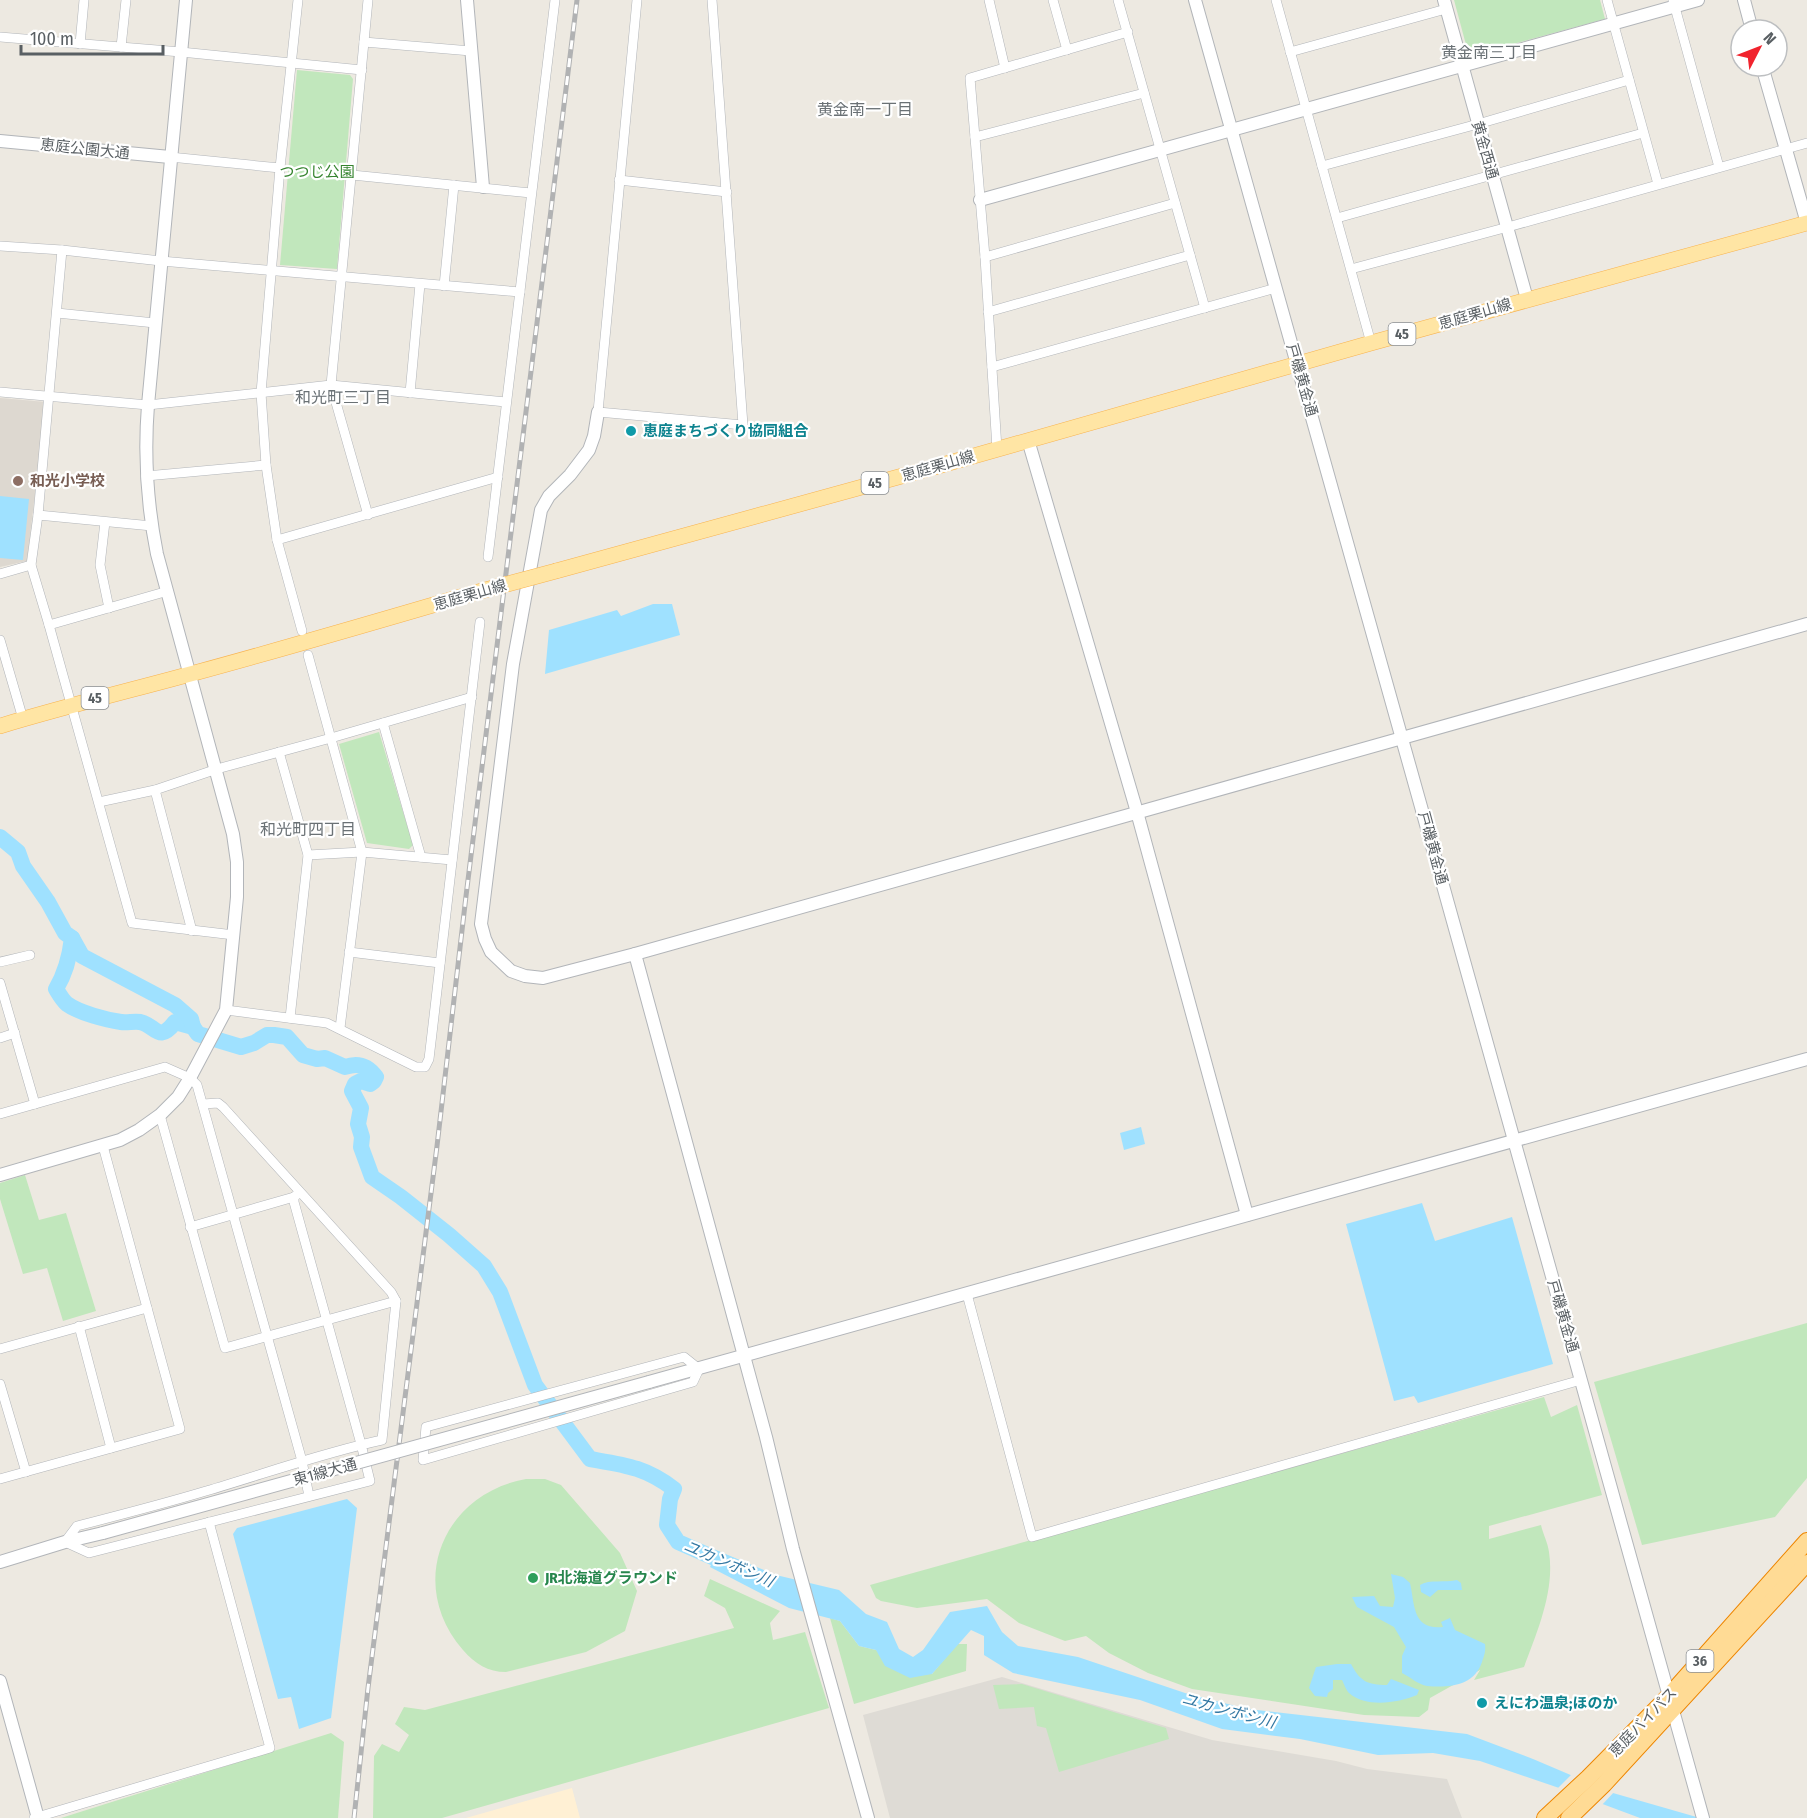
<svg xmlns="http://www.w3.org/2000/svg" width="1807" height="1818" font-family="'Fira Sans Condensed','Noto Sans JP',sans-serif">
<rect width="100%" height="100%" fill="#ede9e1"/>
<polygon fill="#fff0d4" points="572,1788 580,1818 466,1818"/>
<polygon fill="#dedbd5" points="1002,1677 1212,1740 1336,1761 1367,1769 1447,1779 1462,1818 890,1818 863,1715"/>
<polygon fill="#ddd8d0" points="0,398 46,402 27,561 0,567"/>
<g fill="#c1e7bc">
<polygon points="1454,0 1600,0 1605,19 1469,56"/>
<polygon points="297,70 350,75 353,79 337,269 280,265"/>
<polygon points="379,732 413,845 409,849 367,843 339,744"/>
<polygon points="25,1175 39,1220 66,1213 96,1311 63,1321 47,1268 23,1274 0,1199 0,1183"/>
<polygon points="1807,1323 1807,1478 1775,1517 1642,1545 1594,1382"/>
<path d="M1544,1397L1551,1417L1577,1405L1602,1495L1489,1526V1539L1541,1525C1543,1534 1548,1543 1549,1552C1555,1591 1537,1632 1524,1667L1474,1680L1480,1670L1430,1698L1428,1710L1419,1717L1364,1715L1192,1689L1148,1673L1109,1653L1086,1636L1065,1641L1019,1623L987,1599L917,1608L881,1601L876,1598L870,1585Z"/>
<path d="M526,1479H545L561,1485L620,1553L637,1591L625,1631L586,1652L506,1672C488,1672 475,1664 463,1650C406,1585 442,1494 526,1479Z"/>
<polygon points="710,1579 780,1611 770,1623 773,1640 805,1632 829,1708 442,1818 373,1818 374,1756 382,1744 399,1752 409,1735 395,1724 404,1707 425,1710 734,1628 725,1608 704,1596"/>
<polygon points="830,1618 840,1621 859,1646 876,1650 932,1674 957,1644 967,1644 966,1671 854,1704"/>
<polygon points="1022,1684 1166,1728 1169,1739 1059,1772 1046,1728 1037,1726 1034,1707 999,1709 993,1685"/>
<polygon points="331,1733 344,1742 338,1818 61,1818"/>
</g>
<g fill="#9fe1ff">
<polygon points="0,496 29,499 23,560 0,558"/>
<polygon points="653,604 672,604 680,635 545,674 549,630 617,610 621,616"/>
<polygon points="1141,1127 1145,1144 1124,1150 1120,1133"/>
<polygon points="1422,1203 1435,1241 1512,1217 1553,1364 1418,1403 1414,1396 1394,1401 1346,1224"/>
<polygon points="347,1499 357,1508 331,1718 299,1729 291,1697 278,1699 233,1534 237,1528"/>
<polygon points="718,1551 776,1575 839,1590 866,1614 887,1622 899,1649 913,1657 923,1650 950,1612 987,1606 1002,1632 1018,1646 1078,1657 1188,1694 1248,1709 1467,1734 1533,1759 1613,1793 1700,1818 1640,1818 1565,1790 1480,1761 1433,1753 1378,1755 1300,1739 1222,1729 1140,1700 1013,1673 984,1655 984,1636 971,1630 932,1674 910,1678 885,1666 876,1650 859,1646 840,1621 789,1608 710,1567"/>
<path d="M1391,1574L1403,1577L1410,1583C1415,1605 1412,1630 1443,1627L1441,1622L1450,1618L1455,1630L1485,1644C1486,1651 1484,1656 1482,1662C1474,1686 1449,1688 1427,1686C1419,1685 1410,1677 1402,1673V1656L1406,1647L1394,1627L1357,1607L1352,1597L1374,1596L1380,1606L1393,1607L1395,1598Z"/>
<path d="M1457,1580L1461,1583L1462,1590H1438L1430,1597L1421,1592L1420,1585C1429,1579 1446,1583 1457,1580Z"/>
<path d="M1337,1664H1351C1360,1681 1367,1685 1387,1685L1391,1679L1419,1690L1417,1695C1398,1703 1366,1708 1349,1693C1346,1690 1344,1684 1342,1680H1333V1689L1328,1693L1327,1697L1315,1696L1309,1688L1316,1667Z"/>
</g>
<polygon fill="#ede9e1" points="1573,1773 1616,1790 1601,1806 1556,1790"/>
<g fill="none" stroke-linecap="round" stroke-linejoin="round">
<g stroke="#9fe1ff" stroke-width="16">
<path d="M0,837L18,852L23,866L48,902L65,933L72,938C70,955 65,974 56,989C59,994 63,1001 67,1004C79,1013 107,1020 121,1022C127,1023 134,1021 140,1022C156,1025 158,1044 175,1022L193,1027L198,1034L241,1047L254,1043L267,1035H274L287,1037L303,1055L317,1059L325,1058L345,1067C359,1062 368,1066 376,1077L374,1081L370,1084L361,1081L355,1084L352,1091L361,1108L358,1124L362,1137L361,1147L372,1177L401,1197L449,1235L484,1266L500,1292L535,1385L590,1459C625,1465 645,1467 674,1489L670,1499L667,1525L678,1542L735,1567"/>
<polyline points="72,938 82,956 175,1005 191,1019 193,1027"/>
</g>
<g stroke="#b2b5b9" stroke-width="10">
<g id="minor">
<polyline points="298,0 280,168 261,393 266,465 277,540 302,631"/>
<polyline points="637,0 598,412 743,425 712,0"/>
<polyline points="989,0 1005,68"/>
<polyline points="1053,0 1067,50"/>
<polyline points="1118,0 1205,308"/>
<polyline points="1276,0 1371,343"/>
<polyline points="1607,0 1658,184"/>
<polyline points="1673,0 1719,167"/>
<polyline points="0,37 181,52 362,70"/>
<polyline points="364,42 471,51"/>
<polyline points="80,44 84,0"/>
<polyline points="121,47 126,0"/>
<polyline points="1290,52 1446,9"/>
<polyline points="975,137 1144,93"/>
<polyline points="170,157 280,168"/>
<polyline points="1322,166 1478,124 1629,80"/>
<polyline points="352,175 531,193"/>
<polyline points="619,180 727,192"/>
<polyline points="1337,218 1643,133"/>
<polyline points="0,246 62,250 161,261 520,292"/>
<polyline points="62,250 38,515 31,565 49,625 132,923 234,935"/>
<polyline points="985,257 1175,203"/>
<polyline points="1351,269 1508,227 1807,143"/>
<polyline points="444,286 454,185"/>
<polyline points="988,312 1190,255"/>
<polyline points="57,313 155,323"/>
<polyline points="992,367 1276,288"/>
<polyline points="0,392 148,405 331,385 506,402"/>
<polyline points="410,393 420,284"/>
<polyline points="997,449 985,257 970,78 1128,32"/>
<polyline points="146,476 266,465"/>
<polyline points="38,515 152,526"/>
<polyline points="368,515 331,385 368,0"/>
<polyline points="105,522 100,565 109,608"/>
<polyline points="277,540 498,477"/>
<polyline points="488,557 555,0"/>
<polyline points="0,574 31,565"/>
<polyline points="49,625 168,591"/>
<polyline points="0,640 23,719"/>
<polyline points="308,655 362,852 340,1028"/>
<polyline points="383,723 421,857"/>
<polyline points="279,752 308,855 290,1018"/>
<polyline points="155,790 192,931"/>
<polyline points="99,802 155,790 217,769 331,738 472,697"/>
<polyline points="308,855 362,852 452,860"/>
<polyline points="349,952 440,963"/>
<polyline points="0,962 30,955"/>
<polyline points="0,983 35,1104"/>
<polyline points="226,1010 327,1023 416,1067 425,1067 429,1059 480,622"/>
<polyline points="0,1038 15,1033"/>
<path d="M203,1104L218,1103L223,1107L391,1292L396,1301L382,1440C322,1453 264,1474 206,1491C163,1504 120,1515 77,1526L65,1542L89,1553L370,1481L361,1444L294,1202V1197L300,1192"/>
<polyline points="0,1114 165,1067 190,1078 197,1085 302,1461 309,1496"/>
<polyline points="160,1115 225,1348 396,1301"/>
<polyline points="190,1227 294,1197"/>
<polyline points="967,1294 1032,1537 1581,1380"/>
<polyline points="79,1326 111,1448"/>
<polyline points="0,1349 147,1308"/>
<polygon points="684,1357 699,1369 693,1382 423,1460 426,1427"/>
<polyline points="0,1384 26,1472"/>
<polyline points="0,1479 180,1429 103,1146"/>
<polyline points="34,1818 270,1748 209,1522"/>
</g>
</g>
<g stroke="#b2b5b9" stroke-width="14">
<g id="tertiary">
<polyline points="467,0 483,187"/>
<path d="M1195,0C1367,605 1532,1213 1703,1818"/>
<polyline points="1444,0 1527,299"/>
<polyline points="1744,0 1752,30"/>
<polyline points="1762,66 1807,223"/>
<polyline points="0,141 170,157"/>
<polyline points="980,200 1698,0"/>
<polyline points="598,412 594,436 589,450 570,475 549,496 541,510 513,664 481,924 485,939 491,952 511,971 525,976 543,978 635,954"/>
<polyline points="1028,440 1137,812 1247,1215"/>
<path d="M0,1175L120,1140L139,1130L160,1115L178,1097L190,1078L226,1010L237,897V862L233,834L157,554C147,504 144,455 148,405L186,0"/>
<polyline points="649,1382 1807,1059"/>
<polyline points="0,1562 65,1542 103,1533"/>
<polyline points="0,1681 38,1818"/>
<polyline points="868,1818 793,1549 766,1437 635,954 1807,624"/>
</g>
</g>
<g stroke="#f8b34f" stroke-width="16">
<g id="primary">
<polyline points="556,571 942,465 1371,343 1807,223"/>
<path d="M0,726C66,706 132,690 198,672C290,647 382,620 474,593"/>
</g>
</g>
<g stroke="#ee8600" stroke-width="18">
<g id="trunk">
<polyline points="1545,1818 1588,1778 1669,1696 1807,1541"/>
<polyline points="1569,1818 1604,1784 1807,1563"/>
</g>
</g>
<use href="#minor" stroke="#fff" stroke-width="9"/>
<use href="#tertiary" stroke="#fff" stroke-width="12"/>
<use href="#primary" stroke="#ffe5a4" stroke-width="15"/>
<use href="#trunk" stroke="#ffdb95" stroke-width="16"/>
<g stroke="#b1b2b3" stroke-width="5">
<polyline id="rail" points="354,1818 368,1688 437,1146 466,896 577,0"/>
</g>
<use href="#rail" stroke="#fff" stroke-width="3" stroke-dasharray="9" stroke-linecap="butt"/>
<g stroke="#b2b5b9" stroke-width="14" stroke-linecap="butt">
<polyline id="tertiary-bridge" points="103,1533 649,1382"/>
</g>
<g stroke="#f8b34f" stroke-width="16" stroke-linecap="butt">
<polyline id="primary-bridge" points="474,593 556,571"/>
</g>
<use href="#tertiary-bridge" stroke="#fff" stroke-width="12"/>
<use href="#primary-bridge" stroke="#ffe5a4" stroke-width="15"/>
</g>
<g fill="#0f9aa8" stroke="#fff" stroke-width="2">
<circle cx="631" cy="431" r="6"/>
<circle cx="1482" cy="1703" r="6"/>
</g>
<circle fill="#8d6e63" stroke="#fff" stroke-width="2" cx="18" cy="481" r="6"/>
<circle fill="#2e9e5b" stroke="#fff" stroke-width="2" cx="533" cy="1578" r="6"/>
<g text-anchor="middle" stroke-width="4.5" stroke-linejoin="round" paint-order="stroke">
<g fill="#fff" stroke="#8b8f92" stroke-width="1.5">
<rect x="1388.5" y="323" width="27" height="22" rx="4.5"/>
<rect x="861.5" y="472" width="27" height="22" rx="4.5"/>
<rect x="81.5" y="687" width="27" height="22" rx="4.5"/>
<rect x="1686.5" y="1650" width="27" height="22" rx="4.5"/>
</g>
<g font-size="14" font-weight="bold" fill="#595f63">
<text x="1402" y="339">45</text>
<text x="875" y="488">45</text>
<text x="95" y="703">45</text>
<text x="1700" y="1666">36</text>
</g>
<g font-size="15" fill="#595f63" stroke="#fff">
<text transform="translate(85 149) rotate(6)" y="5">恵庭公園大通</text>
<text transform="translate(1485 150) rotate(74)" y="5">黄金西通</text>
<text transform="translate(1475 314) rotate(-16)" y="5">恵庭栗山線</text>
<text transform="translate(1302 380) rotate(74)" y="5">戸磯黄金通</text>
<text transform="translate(938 466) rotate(-16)" y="5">恵庭栗山線</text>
<text transform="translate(470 595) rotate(-16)" y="5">恵庭栗山線</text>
<text transform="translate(1433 848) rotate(75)" y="5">戸磯黄金通</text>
<text transform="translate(1563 1316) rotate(74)" y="5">戸磯黄金通</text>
<text transform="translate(325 1472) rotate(-15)" y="5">東1線大通</text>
<text transform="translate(1643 1722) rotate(-46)" y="5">恵庭バイパス</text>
</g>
<g font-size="15" fill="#36842f" stroke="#fff">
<text x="317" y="177">つつじ公園</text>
</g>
<g font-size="15" font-weight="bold" fill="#0d838f" stroke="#fff" text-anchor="start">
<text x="643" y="436">恵庭まちづくり協同組合</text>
<text x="1494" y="1708">えにわ温泉;ほのか</text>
</g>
<g font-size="15" font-weight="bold" fill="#785e54" stroke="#fff" text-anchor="start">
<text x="30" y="486">和光小学校</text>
</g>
<g font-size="15" font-weight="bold" fill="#27864d" stroke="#fff" text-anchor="start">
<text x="545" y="1583">JR北海道グラウンド</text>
</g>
<g font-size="16" fill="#6a7175" stroke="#fff">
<text x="1489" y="58">黄金南三丁目</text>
<text x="865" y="115">黄金南一丁目</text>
<text x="343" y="403">和光町三丁目</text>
<text x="308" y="835">和光町四丁目</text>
</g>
<g font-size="16" font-style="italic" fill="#3378a3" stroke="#fff">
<text transform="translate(729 1563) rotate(23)" y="6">ユカンボシ川</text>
<text transform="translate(1229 1710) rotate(15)" y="6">ユカンボシ川</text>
</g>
</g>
<g transform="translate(1759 48) rotate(48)"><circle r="28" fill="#ffffff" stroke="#bdbfc1" stroke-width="1.5"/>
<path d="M0-4.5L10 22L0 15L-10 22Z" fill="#f1232d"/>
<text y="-9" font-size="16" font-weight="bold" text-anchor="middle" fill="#595f63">N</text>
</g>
<path d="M21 45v9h142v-9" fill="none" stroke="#595f63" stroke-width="3"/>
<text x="30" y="45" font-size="18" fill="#595f63" stroke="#ffffff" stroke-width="4.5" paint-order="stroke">100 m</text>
</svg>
